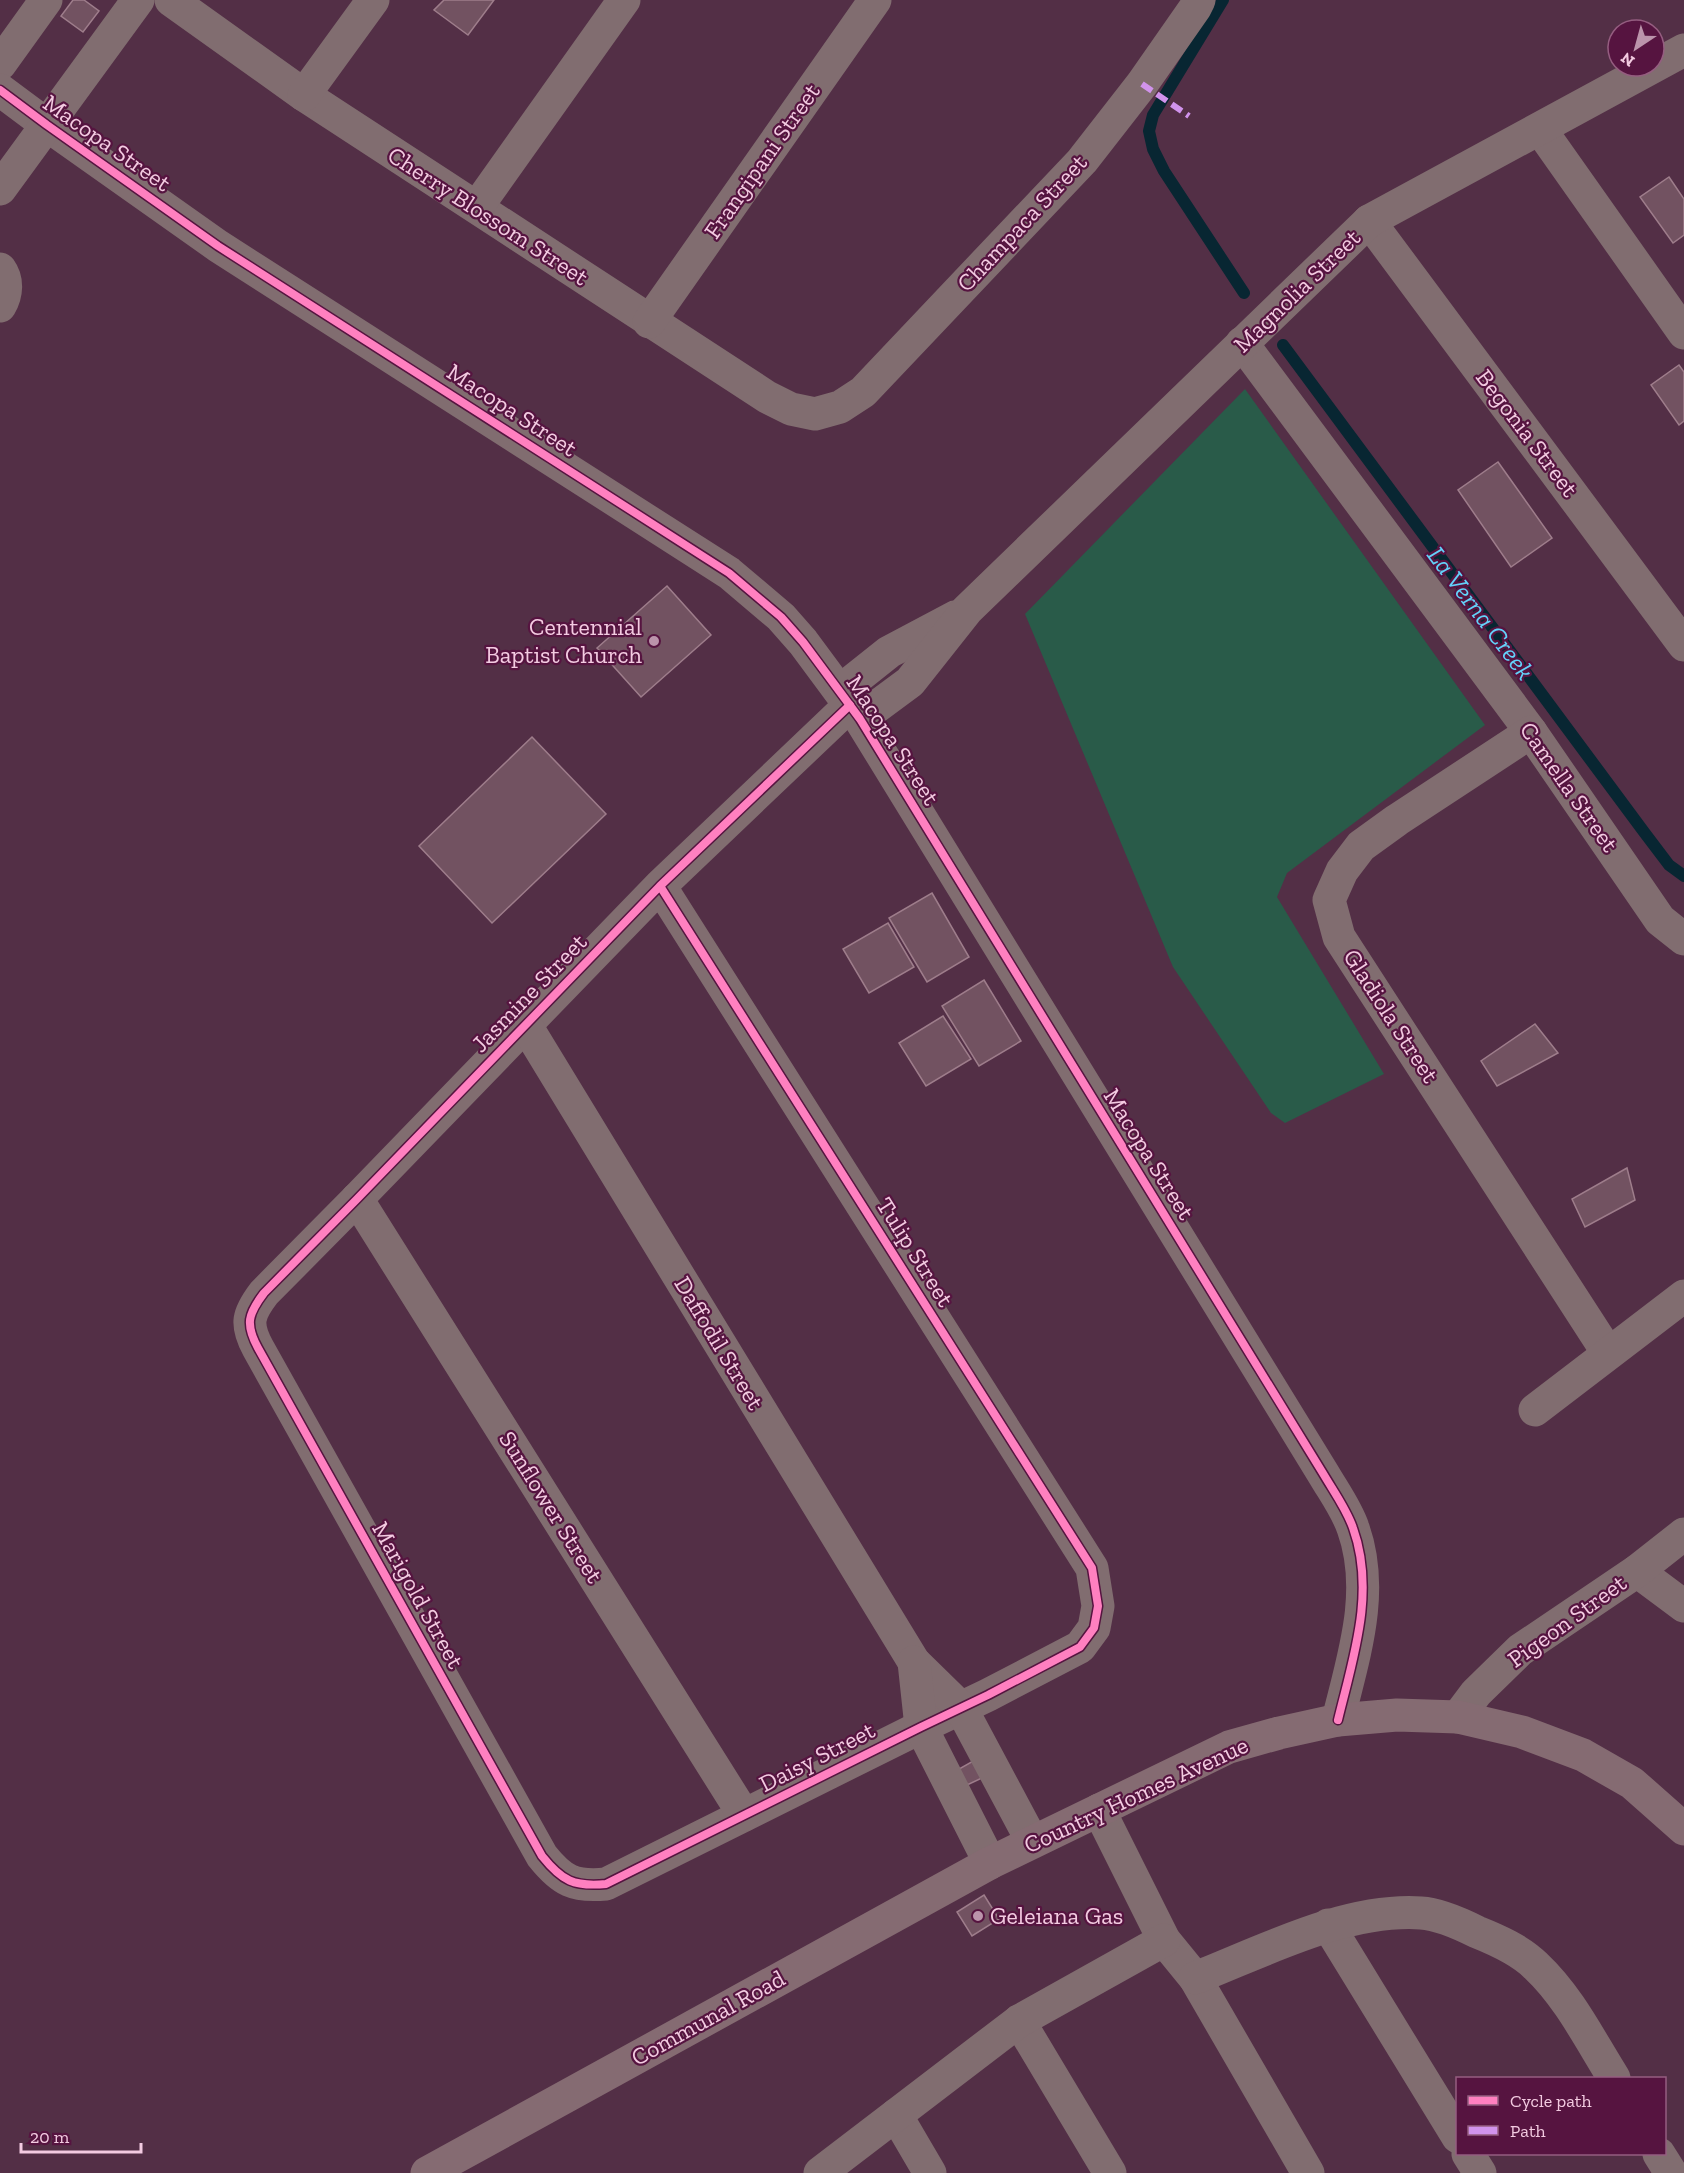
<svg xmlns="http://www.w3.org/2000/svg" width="1684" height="2173" font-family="'Zilla Slab',serif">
<rect width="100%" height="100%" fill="#532f46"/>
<polygon fill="#295b49" points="1245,389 1485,725 1287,873 1277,897 1384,1074 1285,1123 1271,1113 1173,967 1025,614"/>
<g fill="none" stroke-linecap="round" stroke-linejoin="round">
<g stroke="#082632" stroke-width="12">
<polyline points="1223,0 1153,115 1149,131 1153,149 1164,171 1244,293"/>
<polyline points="1283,345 1644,832 1669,865 1684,876"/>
</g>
</g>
<g fill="#725261" stroke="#9e7d8b" stroke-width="1.5">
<polygon points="73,0 84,0 99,11 83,32 61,16"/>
<polygon points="444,0 494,0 468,35 434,10"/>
<polygon points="1669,177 1684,199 1684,235 1673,243 1640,197"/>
<polygon points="1679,365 1684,372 1684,421 1679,425 1651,385"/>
<polygon points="1498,462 1552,538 1511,567 1458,490"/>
<polygon points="667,586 711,635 641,697 597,648"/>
<polygon points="532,737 606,814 492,923 419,846"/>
<polygon points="932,893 969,957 927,982 889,918"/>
<polygon points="888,923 914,967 869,993 843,949"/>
<polygon points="984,980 1021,1041 979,1066 942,1006"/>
<polygon points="943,1016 971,1059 926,1086 899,1043"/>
<polygon points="1535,1024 1558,1053 1497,1086 1481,1061"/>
<polygon points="1627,1168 1635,1200 1585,1227 1572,1199"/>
<polygon points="975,1760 984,1777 967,1785 959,1769"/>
<polygon points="984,1895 999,1919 972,1936 957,1912"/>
</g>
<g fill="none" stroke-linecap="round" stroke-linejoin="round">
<g stroke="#816d70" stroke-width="33">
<polyline points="171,0 304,95 767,397 791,409 815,414 840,407 863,392 1082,161 1142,84 1195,8 1199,0"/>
<polyline points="0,64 46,0"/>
<path d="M0,90L47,125L218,246L729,573L781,617L803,642L860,719L1324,1475C1334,1492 1347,1510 1353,1528C1376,1592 1353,1658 1338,1720"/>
<polyline points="304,95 373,0"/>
<polyline points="1540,129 1684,333"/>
<polyline points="0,189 138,0"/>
<polyline points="477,207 624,0"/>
<polyline points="1369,221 1684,645"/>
<path d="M0,269C8,280 7,294 0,306"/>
<polyline points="649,322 875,0"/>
<polyline points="1242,343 1531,732 1660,920 1684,939"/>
<polyline points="840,691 889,652 955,617"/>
<polyline points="860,719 910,682 967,610 1369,221 1684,50"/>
<polyline points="1531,732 1397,820 1361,846 1342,871 1329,900 1339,937 1608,1353"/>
<path d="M660,886L1092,1568L1098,1606L1094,1628L1080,1647L988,1695L921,1727L606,1884C574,1887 562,1881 542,1856L258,1348C245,1324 248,1314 264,1293L357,1199L660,886L850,705"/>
<polyline points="525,1024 914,1662 961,1708 1032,1841"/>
<polyline points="357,1199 744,1815"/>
<polyline points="1535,1410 1684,1296"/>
<polyline points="1637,1571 1684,1606"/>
<polyline points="914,1662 921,1727 990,1863"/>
<polyline points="1458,1717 1476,1693 1520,1650 1637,1571 1684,1534"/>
<polyline points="1099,1810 1164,1940 1195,1978 1308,2173"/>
<polyline points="1328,1925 1458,2137"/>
<path d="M1195,1978C1264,1951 1346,1908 1421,1913C1439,1914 1461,1924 1477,1932C1497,1940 1520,1950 1536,1966C1569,1997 1590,2040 1614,2078"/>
<polyline points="1019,2021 1110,2173"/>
<polyline points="896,2115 930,2173"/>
<polyline points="1468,2154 1480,2173"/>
<polyline points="1659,2154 1671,2173"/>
<polyline points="820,2173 1019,2021 1164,1940"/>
</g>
<polyline stroke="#856b72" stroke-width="33" points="427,2173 990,1863 1229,1747 1279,1733 1338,1720 1397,1715 1458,1717 1522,1732 1583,1755 1632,1783 1684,1829"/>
<polyline stroke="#d193ec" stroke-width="6" stroke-dasharray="12 6" stroke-linecap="butt" points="1142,84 1189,116"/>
<g stroke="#561440" stroke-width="11">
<g id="cycleway">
<path d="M0,90L47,125L218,246L729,573L781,617L803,642L860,719L1324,1475C1334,1492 1347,1510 1353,1528C1376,1592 1353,1658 1338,1720"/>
<path d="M660,886L1092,1568L1098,1606L1094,1628L1080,1647L988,1695L921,1727L606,1884C574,1887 562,1881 542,1856L258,1348C245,1324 248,1314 264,1293L357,1199L660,886L850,705"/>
</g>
</g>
<use href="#cycleway" stroke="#ff80c0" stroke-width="8"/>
</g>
<g fill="#bb94ab" stroke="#561440" stroke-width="2">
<circle cx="654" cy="641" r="6"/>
<circle cx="978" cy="1916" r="6"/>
</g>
<g text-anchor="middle" stroke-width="4.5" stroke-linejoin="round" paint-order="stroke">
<g font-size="24" fill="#f3cbe1" stroke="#561440">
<text transform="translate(107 143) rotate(35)" y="8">Macopa Street</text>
<text transform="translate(762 161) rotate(-55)" y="8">Frangipani Street</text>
<text transform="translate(488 216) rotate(33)" y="8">Cherry Blossom Street</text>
<text transform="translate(1022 223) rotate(-47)" y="8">Champaca Street</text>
<text transform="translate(1297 291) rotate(-44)" y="8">Magnolia Street</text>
<text transform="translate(512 410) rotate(33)" y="8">Macopa Street</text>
<text transform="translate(1527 433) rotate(53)" y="8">Begonia Street</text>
<text transform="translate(893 740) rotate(57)" y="8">Macopa Street</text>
<text transform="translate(1569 787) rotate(55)" y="8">Camella Street</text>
<text transform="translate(529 993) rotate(-46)" y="8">Jasmine Street</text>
<text transform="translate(1391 1016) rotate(57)" y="8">Gladiola Street</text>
<text transform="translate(1149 1154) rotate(58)" y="8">Macopa Street</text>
<text transform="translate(915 1252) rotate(58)" y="8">Tulip Street</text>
<text transform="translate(719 1343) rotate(59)" y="8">Daffodil Street</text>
<text transform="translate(551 1507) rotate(58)" y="8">Sunflower Street</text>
<text transform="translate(418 1595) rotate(61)" y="8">Marigold Street</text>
<text transform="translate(1567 1621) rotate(-36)" y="8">Pigeon Street</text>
<text transform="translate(817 1757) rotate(-27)" y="8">Daisy Street</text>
<text transform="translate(1136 1795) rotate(-25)" y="8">Country Homes Avenue</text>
<text transform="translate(708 2018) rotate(-29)" y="8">Communal Road</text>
</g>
<g font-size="24" fill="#f3cbe1" stroke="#561440" text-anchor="end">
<text x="642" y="635">Centennial<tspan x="642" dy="28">Baptist Church</tspan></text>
<text x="990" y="1924" text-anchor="start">Geleiana Gas</text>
</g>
<g font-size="26" font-style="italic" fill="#63d2f9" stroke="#561440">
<text transform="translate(1481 613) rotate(53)" y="9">La Verna Creek</text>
</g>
</g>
<rect x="1456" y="2077" width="210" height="78" fill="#561440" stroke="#955d80" stroke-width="1.5"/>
<rect x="1468" y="2096" width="30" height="9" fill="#ff80c0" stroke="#955d80" stroke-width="1.5"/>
<text x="1510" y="2107" font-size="18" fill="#f3cbe1">Cycle path</text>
<rect x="1468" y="2126" width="30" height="9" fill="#d193ec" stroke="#955d80" stroke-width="1.5"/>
<text x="1510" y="2137" font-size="18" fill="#f3cbe1">Path</text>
<g transform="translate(1636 48) rotate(216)"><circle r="28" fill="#561440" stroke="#955d80" stroke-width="1.5"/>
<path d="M0-4.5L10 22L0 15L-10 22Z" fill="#bb94ab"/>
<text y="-9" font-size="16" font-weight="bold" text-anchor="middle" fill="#f3cbe1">N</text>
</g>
<path d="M21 2143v9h120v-9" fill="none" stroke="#f3cbe1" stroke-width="3"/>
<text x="30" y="2143" font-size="18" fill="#f3cbe1" stroke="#561440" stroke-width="4.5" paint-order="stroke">20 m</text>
</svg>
